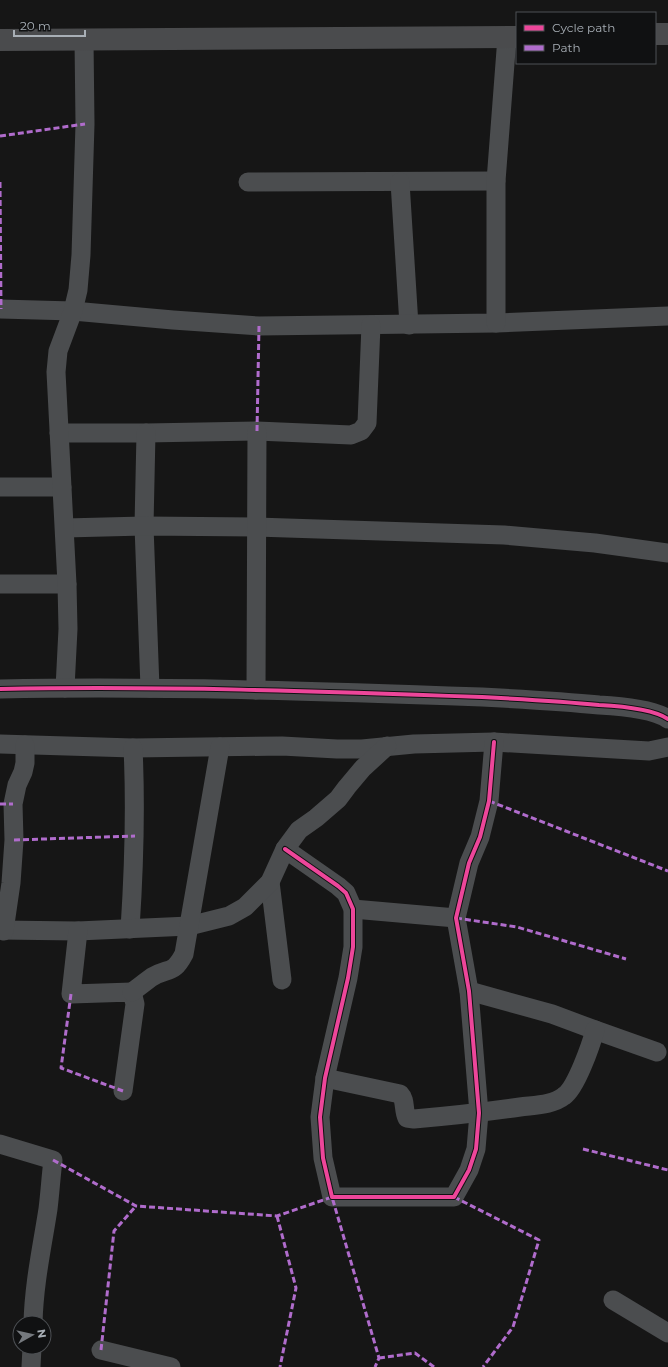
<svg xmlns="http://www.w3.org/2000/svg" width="668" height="1367" font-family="Montserrat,sans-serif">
<rect width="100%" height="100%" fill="#161616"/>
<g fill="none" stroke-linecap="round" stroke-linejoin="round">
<g stroke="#4b4d4f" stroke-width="19">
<polyline points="248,182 496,181"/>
<polyline points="400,182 409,325"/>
<polyline points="0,309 73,311 173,320 259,326 496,323 668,316"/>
<polyline points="496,323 496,181 507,37"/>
<polyline points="59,433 146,433 257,431 351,435 361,431 367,423 371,325"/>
<polyline points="146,433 144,526 150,688"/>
<polyline points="0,487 62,487"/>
<polyline points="65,528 144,526 256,527 504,535 595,543 668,553"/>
<polyline points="0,584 67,584"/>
<polyline points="65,688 68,629 67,584 56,372 58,351 73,311 78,290 81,255 85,124 84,40"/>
<path d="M0,689C161,686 321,691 482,697C521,699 560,701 599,705C618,706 653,709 668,719"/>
<polyline points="256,690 257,431"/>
<polyline points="0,744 133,748 282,746 337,749 362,749 414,744 494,742 649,751 668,747"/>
<polyline points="285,849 338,886 346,893 353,909 353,947 348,978 325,1078 320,1117 323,1158 332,1197 454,1197 469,1170 476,1149 479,1113 469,991 456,918 469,863 480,837 489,801 494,742"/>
<polyline points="270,882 282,980"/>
<polyline points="353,909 456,918"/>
<path d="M130,929C134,868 136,810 133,748"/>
<polyline points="0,930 78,931 189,926 229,916 245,907 270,882 285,849 299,830 316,818 338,799 347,787 363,768 387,746"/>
<polyline points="4,931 11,883 14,840 13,804 17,785 23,772 25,763 25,745"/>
<polyline points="78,931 71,994 132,992 135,1004 123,1091"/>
<polyline points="469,991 552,1014 595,1030 657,1052"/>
<path d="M132,992C139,987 145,982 152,977C169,967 173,975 184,954L220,747"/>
<path d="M325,1078L400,1094C406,1100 403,1110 407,1118L414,1119C449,1116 485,1112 520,1107C534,1105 553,1105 564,1096C576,1088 591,1045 595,1030"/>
<path d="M0,1144L53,1160C51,1176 50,1193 48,1209C42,1248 34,1283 33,1323"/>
<polyline points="613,1300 668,1333"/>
<polyline points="101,1350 171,1367"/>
<polyline points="31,1367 32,1347"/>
</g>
<g stroke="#4a4b4d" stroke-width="22">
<polyline points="655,34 668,34"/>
<polyline points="0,40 517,37"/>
</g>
<g stroke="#b06ccc" stroke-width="3" stroke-dasharray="6 3" stroke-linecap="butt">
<polyline points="0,136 85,124"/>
<polyline points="0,182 1,309"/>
<polyline points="257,431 259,326"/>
<polyline points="489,801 668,871"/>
<polyline points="0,804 13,804"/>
<polyline points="14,840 135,836"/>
<polyline points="456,918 517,927 626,959"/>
<polyline points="71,994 61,1068 123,1091"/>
<polyline points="583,1149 668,1170"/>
<polyline points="53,1160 136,1206 277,1216 332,1197 379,1358 375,1367"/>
<polyline points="454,1197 539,1240 513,1327 483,1367"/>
<polyline points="277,1216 296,1288 280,1367"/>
<polyline points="101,1350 114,1231 136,1206"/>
<polyline points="379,1358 415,1353 434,1367"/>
</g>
<g stroke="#101112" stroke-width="6">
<g id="cycleway">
<path d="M0,689C161,686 321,691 482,697C521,699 560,701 599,705C618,706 653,709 668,719"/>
<polyline points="285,849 338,886 346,893 353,909 353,947 348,978 325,1078 320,1117 323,1158 332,1197 454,1197 469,1170 476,1149 479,1113 469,991 456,918 469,863 480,837 489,801 494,742"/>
</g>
</g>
<use href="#cycleway" stroke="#ed469a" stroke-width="4"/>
</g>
<rect x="516" y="12" width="140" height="52" fill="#101112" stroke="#4d5054"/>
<rect x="524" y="25" width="20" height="6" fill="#ed469a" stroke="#4d5054"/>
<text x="552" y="32" font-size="12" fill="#a8afb6">Cycle path</text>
<rect x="524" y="45" width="20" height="6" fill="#b06ccc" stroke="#4d5054"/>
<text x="552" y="52" font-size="12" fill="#a8afb6">Path</text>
<g transform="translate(32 1335) rotate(82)"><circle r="19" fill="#101112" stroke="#4d5054"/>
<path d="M0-3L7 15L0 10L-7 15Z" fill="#75797e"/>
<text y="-6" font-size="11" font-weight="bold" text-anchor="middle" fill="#a8afb6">N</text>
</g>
<path d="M14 30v6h71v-6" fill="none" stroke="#a8afb6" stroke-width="2"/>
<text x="20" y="30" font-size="12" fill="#a8afb6" stroke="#101112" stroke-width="3" paint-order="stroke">20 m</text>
</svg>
